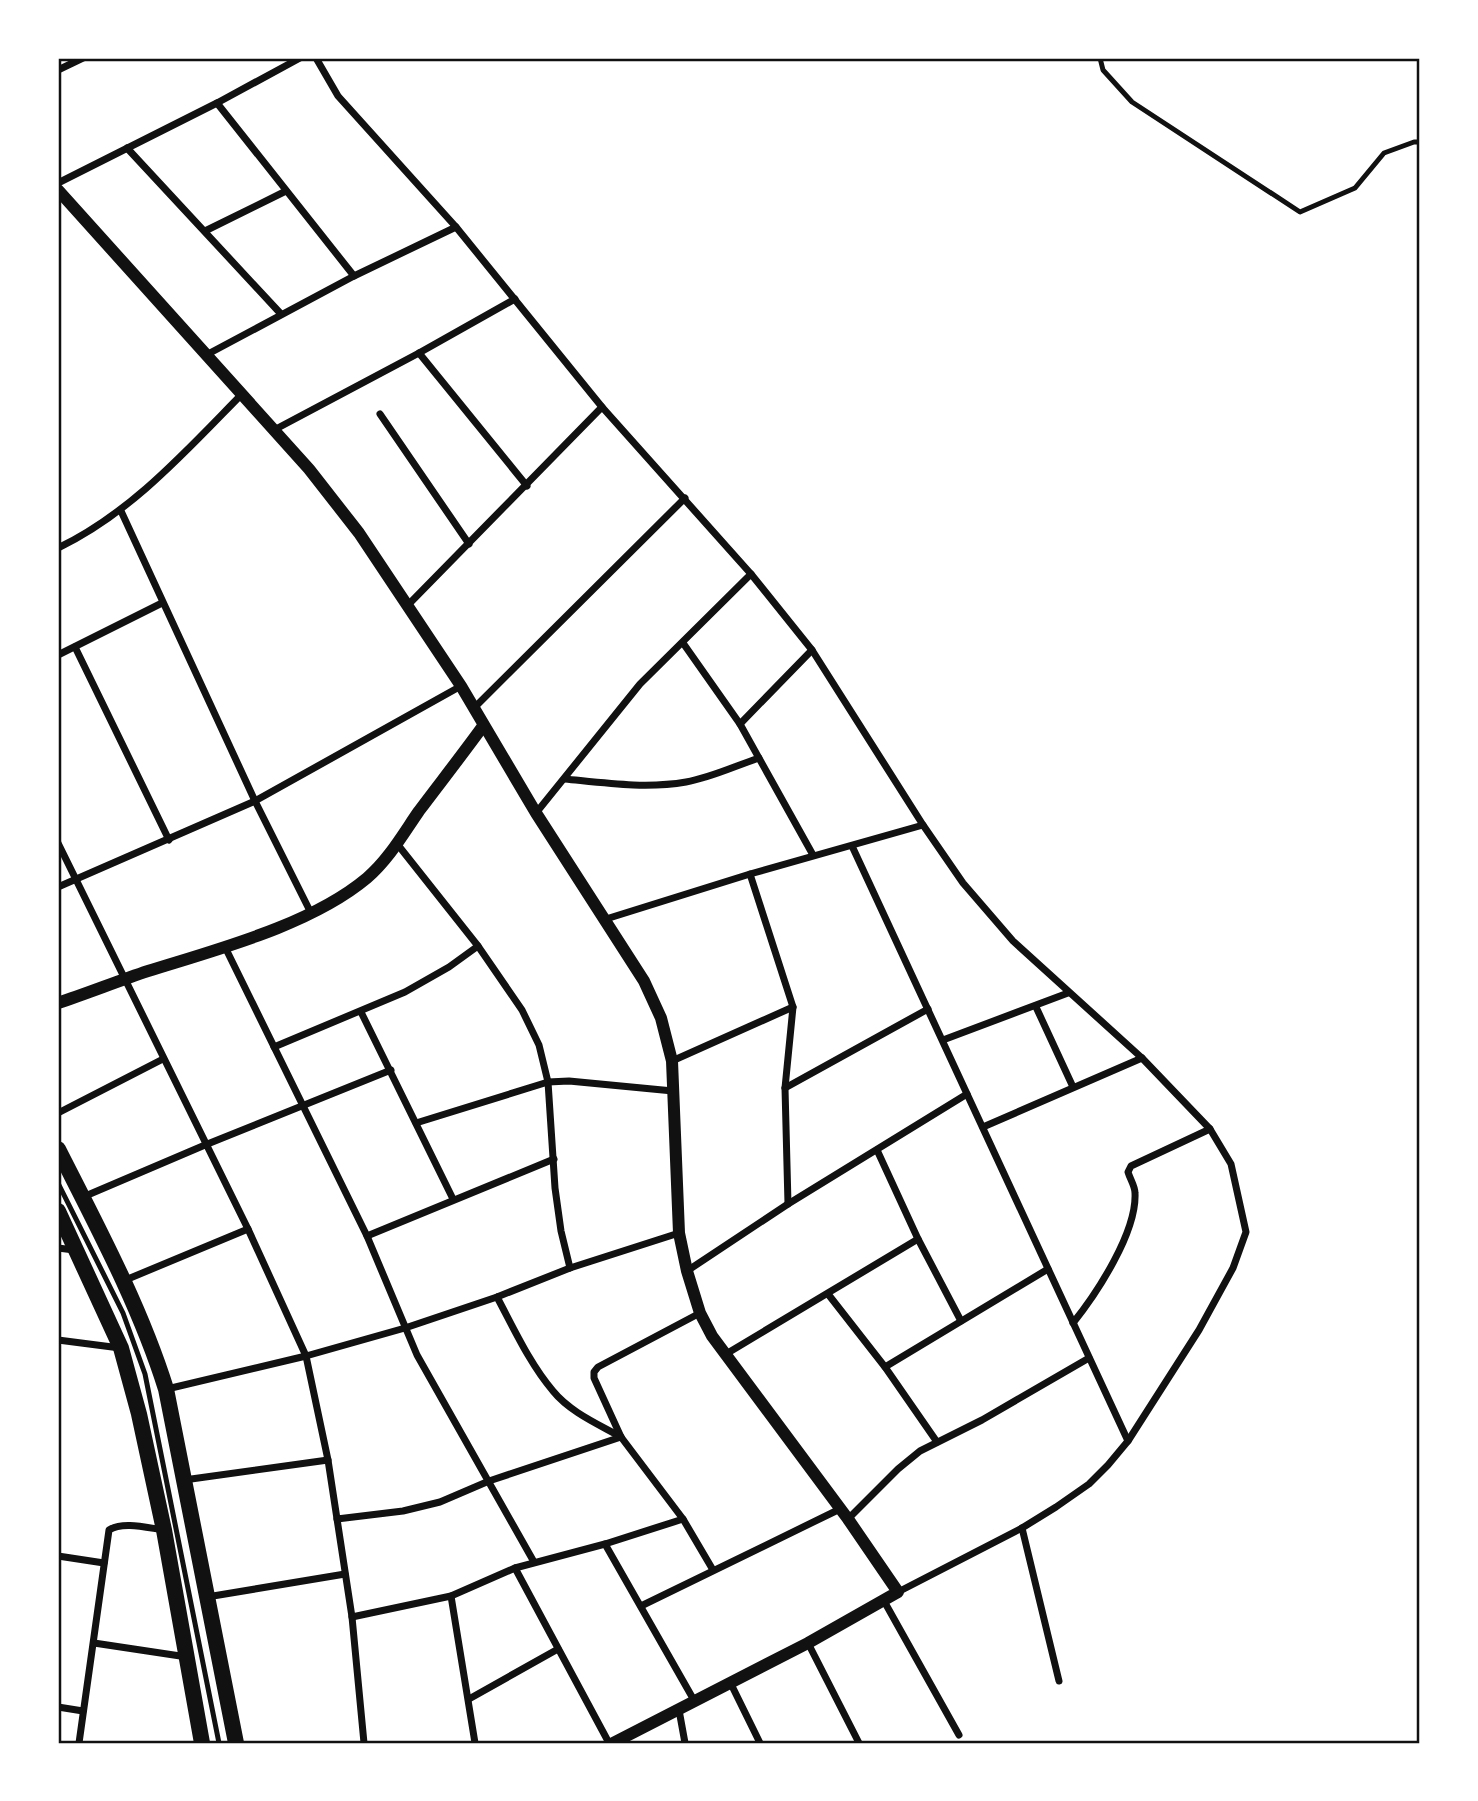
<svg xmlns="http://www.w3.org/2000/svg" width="1478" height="1801" font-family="Barlow,sans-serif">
<rect width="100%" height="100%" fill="#fff"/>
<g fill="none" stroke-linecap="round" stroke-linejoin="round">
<g stroke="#111" stroke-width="5">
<polyline points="1100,58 1103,70 1132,102 1300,212 1355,188 1384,153 1414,142 1420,142"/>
<polyline points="58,1183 123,1313 145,1374 219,1743"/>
</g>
<g stroke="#111" stroke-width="7">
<polyline points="316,58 338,96 456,227 602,407 751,574 812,650 923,825 963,883 1013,941 1142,1058 1210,1129 1231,1164 1246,1232 1233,1268 1199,1330 1128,1441 1108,1465 1089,1484 1056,1507 1022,1528 898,1592"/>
<polyline points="58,70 83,58"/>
<polyline points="217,103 354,276"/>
<polyline points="127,148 281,314"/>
<polyline points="58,183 217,103 300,58"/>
<polyline points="205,231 286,191"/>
<polyline points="419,353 527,486"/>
<polyline points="208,354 354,276 456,227"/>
<polyline points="380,414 469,544"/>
<polyline points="274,430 419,353 515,299"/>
<polyline points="121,511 255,801 311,913"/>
<path d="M58,548C131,513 186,451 242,394"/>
<polyline points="408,605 602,407"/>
<polyline points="683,643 740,724 813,855"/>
<polyline points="75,647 169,840"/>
<polyline points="58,655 162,603"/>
<polyline points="474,708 685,498"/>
<polyline points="740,724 812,650"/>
<path d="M565,779C605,783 646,789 686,782C710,778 735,766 759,758"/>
<polyline points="536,813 640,684 751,574"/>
<polyline points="58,843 248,1229 306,1356 328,1460 352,1617 364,1743"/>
<polyline points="398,845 478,946 522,1010 539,1045 548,1082 555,1188 561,1231 570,1268"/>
<polyline points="852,846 1128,1441"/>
<polyline points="750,874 793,1007 785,1088 788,1204"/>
<polyline points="58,887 255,801 461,686"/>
<polyline points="606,919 750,874 923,825"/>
<polyline points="225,947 367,1236 417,1355 534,1562"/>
<polyline points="1036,1007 1073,1087"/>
<polyline points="361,1012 453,1199"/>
<polyline points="943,1040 1068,993"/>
<polyline points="274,1047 405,992 449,967 478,946"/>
<polyline points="672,1061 793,1007"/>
<polyline points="785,1088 928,1009"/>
<polyline points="58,1113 163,1059"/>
<polyline points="416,1123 548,1082 569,1081 673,1091"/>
<polyline points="983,1127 1142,1058"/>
<polyline points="877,1150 918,1239 961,1321"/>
<polyline points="83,1197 205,1145 391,1070"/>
<polyline points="367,1236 554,1159"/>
<polyline points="58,1248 74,1250"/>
<polyline points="687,1271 788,1204 967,1094"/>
<polyline points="123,1281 248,1229"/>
<polyline points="828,1294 885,1367 937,1442"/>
<path d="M497,1297C514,1329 530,1364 553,1391C570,1412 598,1424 621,1437"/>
<polyline points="700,1313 598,1367 594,1372 594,1378 621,1437 683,1519 713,1570"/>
<path d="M1073,1323C1097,1293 1137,1232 1135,1193C1135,1186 1130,1179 1128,1172L1131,1166L1210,1129"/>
<polyline points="58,1340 120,1348"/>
<polyline points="726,1354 918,1239"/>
<polyline points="885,1367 1048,1269"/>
<polyline points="167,1389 306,1356 405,1328 497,1297 570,1268 679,1233"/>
<polyline points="184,1480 328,1460"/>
<polyline points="337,1519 403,1511 440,1502 489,1481 621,1437"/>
<polyline points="848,1519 898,1469 920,1451 982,1420 1089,1358"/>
<polyline points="1022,1528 1059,1681"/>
<polyline points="605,1544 695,1702"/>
<polyline points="58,1556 104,1563"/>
<polyline points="515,1568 609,1743"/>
<polyline points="451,1596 475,1743"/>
<polyline points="207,1597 345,1574"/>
<polyline points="884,1601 959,1735"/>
<polyline points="641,1606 840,1509"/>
<polyline points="352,1617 451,1596 515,1568 605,1544 683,1519"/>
<polyline points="94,1643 187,1657"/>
<polyline points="808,1643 859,1743"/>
<polyline points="731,1684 760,1743"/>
<polyline points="469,1699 558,1649"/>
<polyline points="58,1707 83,1711"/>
<polyline points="679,1710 685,1743"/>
<path d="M79,1743L109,1530C123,1521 148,1528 164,1530"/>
</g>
<g stroke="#111" stroke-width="12">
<polyline points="58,190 309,469 359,533 461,686 536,813 644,981 661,1018 672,1061 679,1233 687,1271 700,1313 712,1336 848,1519 898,1592 808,1643 613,1743"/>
<path d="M58,1003C88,993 118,981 148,971C218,949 311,925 367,878C389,859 403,834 419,811C440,783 462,755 483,726"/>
</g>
<g stroke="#111" stroke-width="16">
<path d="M58,1149C97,1226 140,1306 166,1389L236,1743"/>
<polyline points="58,1211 121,1348 139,1414 164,1530 202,1743"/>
</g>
</g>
<rect width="1478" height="1801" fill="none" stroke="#ffffff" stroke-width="119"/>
<rect x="60" y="60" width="1358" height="1682" fill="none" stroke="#111" stroke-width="2.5"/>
</svg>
